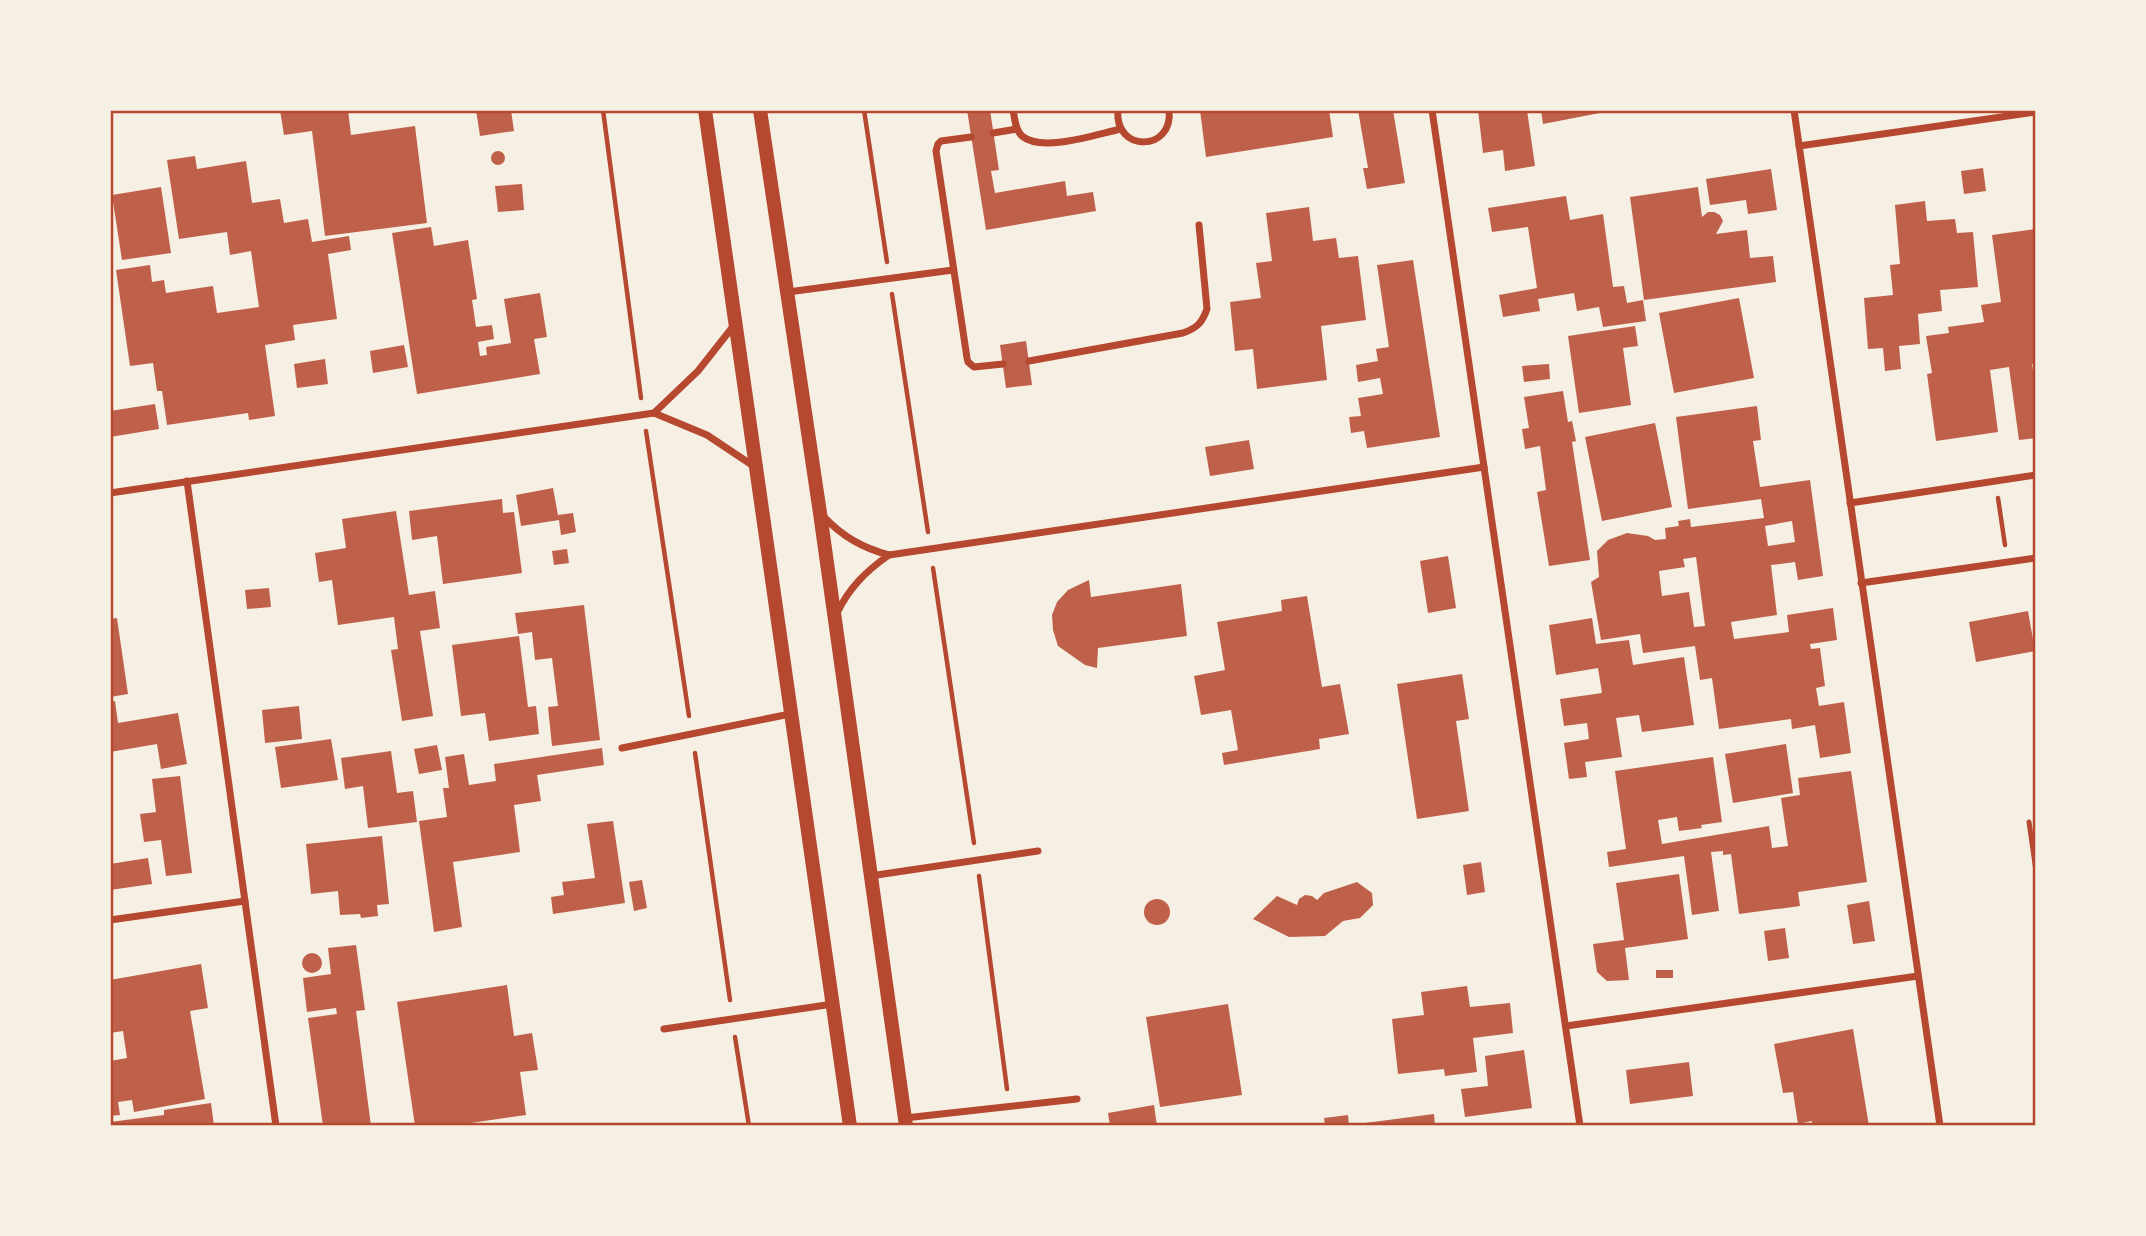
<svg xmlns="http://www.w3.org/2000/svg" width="2146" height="1236" font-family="'Nunito Sans',sans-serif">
<rect width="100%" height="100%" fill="#f6efe4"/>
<g fill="#bf614a" fill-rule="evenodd">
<polygon points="280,110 348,110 351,135 415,126 427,223 325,236 312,131 284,135"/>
<polygon points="476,110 511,110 514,131 480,136"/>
<polygon points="967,110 990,110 999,170 991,171 995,193 1065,181 1067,196 1093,192 1096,211 986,230"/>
<polygon points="1200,110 1329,110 1333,137 1206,157"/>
<polygon points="1358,110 1393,110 1405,183 1367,189 1363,168 1368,168"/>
<polygon points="1478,110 1527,110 1535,166 1505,171 1503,150 1483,153"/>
<polygon points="1541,110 1605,110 1605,112 1543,124"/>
<circle cx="498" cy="158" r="7"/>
<polygon points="195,156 197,169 246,161 252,203 280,199 284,223 308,219 312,242 349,236 351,250 328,254 337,319 293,325 295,340 265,345 275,416 249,420 248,413 167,425 162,391 157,391 153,363 130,366 116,270 150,265 152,282 164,280 166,293 213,286 217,313 259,307 251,251 230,255 227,232 179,239 167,160"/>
<polygon points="1983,168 1986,191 1964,194 1961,171"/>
<polygon points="1771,169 1777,210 1748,214 1746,200 1710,205 1706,179"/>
<polygon points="522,184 524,210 498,212 495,186"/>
<polygon points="161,187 171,253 122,260 112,195"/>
<polygon points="1698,187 1702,217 1708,212 1714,212 1720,215 1723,221 1716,234 1747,230 1750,258 1773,256 1776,282 1644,300 1630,197"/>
<polygon points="1566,196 1570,220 1603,214 1613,287 1624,286 1627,303 1643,300 1646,321 1603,327 1599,307 1577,311 1574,293 1538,299 1540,311 1503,317 1499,295 1537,288 1528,227 1492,232 1488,208"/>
<polygon points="1925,201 1927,221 1955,219 1957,233 1973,232 1978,287 1940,290 1942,311 1918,314 1920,344 1899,346 1901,369 1885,371 1883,348 1868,349 1864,298 1893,295 1890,265 1900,264 1895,205"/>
<polygon points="1309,207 1313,241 1336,238 1339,258 1358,256 1366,320 1321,326 1327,380 1257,389 1253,349 1235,351 1230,302 1261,298 1256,263 1272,261 1266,213"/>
<polygon points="431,227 434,246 468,240 477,299 472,300 476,327 492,325 494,339 478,342 480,356 487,355 486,347 511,343 504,299 540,293 547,337 534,339 540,374 417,394 392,233"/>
<polygon points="2036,229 2036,364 2032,364 2036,390 2036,438 2019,440 2009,367 1990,370 1998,432 1936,441 1927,374 1932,373 1926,336 1949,333 1948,327 1984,322 1981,305 2001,302 1992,235"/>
<polygon points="1413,260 1440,437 1367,448 1364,431 1351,433 1349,417 1361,416 1358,398 1383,394 1380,378 1358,382 1356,365 1378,361 1376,349 1389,347 1377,265"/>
<polygon points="1739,298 1754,378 1674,393 1659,313"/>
<polygon points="1635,326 1638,346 1623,348 1631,405 1579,413 1568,336"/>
<polygon points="1026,341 1032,385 1006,388 1000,345"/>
<polygon points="404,345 408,367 373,373 370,351"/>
<polygon points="325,359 328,384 297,388 294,364"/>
<polygon points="1549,364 1550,379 1524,382 1522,366"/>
<polygon points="1563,391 1568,422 1572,421 1576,441 1572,442 1590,560 1549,566 1537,492 1546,490 1540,446 1525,449 1522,429 1529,428 1524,397"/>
<polygon points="155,404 159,429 110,437 110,411"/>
<path d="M1757,406L1761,440L1753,441L1760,487L1810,480L1823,576L1798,580L1795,562L1771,565L1777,615L1731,622L1734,639L1789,632L1787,615L1833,608L1837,640L1810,644L1811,649L1820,648L1825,686L1816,688L1819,706L1844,702L1851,753L1820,758L1815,725L1792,729L1791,719L1719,729L1712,678L1700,680L1695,646L1643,653L1640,634L1601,640L1591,582L1599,577L1597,551L1608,540L1627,533L1648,536L1655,540L1666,539L1665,528L1679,526L1678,521L1690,519L1691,527L1764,518L1761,499L1688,509L1676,417ZM1792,521L1795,542L1768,546L1765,526ZM1696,557L1705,626L1694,627L1689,592L1662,596L1659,571L1685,567L1683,559Z"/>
<polygon points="1655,423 1672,507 1602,521 1585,437"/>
<polygon points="1249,440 1254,469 1210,476 1205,447"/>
<polygon points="553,488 558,515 573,513 576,532 561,535 559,520 521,526 516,495"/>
<polygon points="502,499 503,513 514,512 522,573 443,584 437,536 412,540 409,511"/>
<polygon points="396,511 409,595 435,591 440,628 420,631 433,716 402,721 391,650 398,649 394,617 338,625 332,580 319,582 315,553 346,548 342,519"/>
<polygon points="567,549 569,563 554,565 552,551"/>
<polygon points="1448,556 1456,608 1428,613 1420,561"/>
<polygon points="1089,580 1091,597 1181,584 1187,636 1098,648 1097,668 1085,665 1058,646 1053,630 1052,615 1057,602 1068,590"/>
<polygon points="269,588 271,607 247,609 245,590"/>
<polygon points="1307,596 1322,687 1340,684 1349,734 1319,739 1320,749 1224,765 1222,753 1238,750 1231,710 1201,715 1194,676 1225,670 1217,622 1282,611 1281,600"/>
<polygon points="584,605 600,740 552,746 548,707 558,706 552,658 535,660 532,632 518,634 515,613"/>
<polygon points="2028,611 2035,651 1976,662 1969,622"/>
<polygon points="117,618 128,694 110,697 110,619"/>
<polygon points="1592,618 1596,644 1629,640 1633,665 1684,657 1694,725 1642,732 1639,715 1616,718 1622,757 1585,762 1587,777 1569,779 1564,743 1589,739 1587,723 1564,726 1560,699 1602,693 1598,668 1556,675 1549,625"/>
<polygon points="519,636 528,707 536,706 539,734 489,741 485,713 461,716 452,645"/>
<polygon points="1462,674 1469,719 1456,721 1469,811 1417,819 1397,684"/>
<polygon points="115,701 118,723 178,713 187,764 161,769 157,744 110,752 110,702"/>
<polygon points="299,706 302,739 265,743 262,710"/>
<polygon points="331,739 338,780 281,788 275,747"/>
<polygon points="1786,744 1793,793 1733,803 1725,754"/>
<polygon points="437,745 442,770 419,774 414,749"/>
<polygon points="602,748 604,765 537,775 541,801 514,805 520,852 453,862 462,927 434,932 419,821 447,817 443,788 449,788 445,757 464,754 469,785 496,781 494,764"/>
<polygon points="391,751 397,793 413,791 417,822 368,828 363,786 345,789 341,758"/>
<polygon points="1713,757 1722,822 1701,825 1702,828 1679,831 1677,817 1658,820 1662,844 1769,826 1772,848 1788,846 1781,798 1800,795 1798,778 1851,771 1867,882 1798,892 1800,906 1739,914 1731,854 1723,855 1723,851 1711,852 1719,911 1692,915 1684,856 1609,867 1607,852 1626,849 1615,771"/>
<polygon points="180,776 192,873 166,876 161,840 144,842 140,814 156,812 152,779"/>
<polygon points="613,821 625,903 553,914 551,897 564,895 562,882 595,878 587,824"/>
<polygon points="382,836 389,904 377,905 378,916 361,918 360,914 340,915 338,891 311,894 306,844"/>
<polygon points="148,858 152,884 110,890 110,864"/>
<polygon points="1481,862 1485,892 1467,895 1463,865"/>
<polygon points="1679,874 1688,939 1625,948 1629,980 1607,981 1597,972 1593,944 1624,940 1616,883"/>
<polygon points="642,880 647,908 634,911 629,882"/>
<polygon points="1357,882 1372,893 1373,905 1360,918 1343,921 1325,936 1289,937 1253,919 1277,896 1297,905 1299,899 1305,895 1312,896 1317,900 1324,893"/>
<circle cx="1157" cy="912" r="13"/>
<polygon points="1869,901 1875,941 1853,944 1847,905"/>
<polygon points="1785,928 1789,958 1768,961 1764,931"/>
<polygon points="356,945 365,1010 356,1011 371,1126 323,1126 308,1018 337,1014 336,1008 307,1012 303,978 331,974 328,948"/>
<circle cx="312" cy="963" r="10"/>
<polygon points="201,964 208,1008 190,1011 205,1099 134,1112 132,1100 118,1102 120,1115 110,1116 110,1061 127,1058 123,1031 110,1033 110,980"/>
<rect x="1656" y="970" width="17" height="8"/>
<polygon points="507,985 514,1036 532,1033 538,1070 520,1072 526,1115 450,1126 415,1126 397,1002"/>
<polygon points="1467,986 1470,1007 1510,1003 1513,1033 1473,1038 1477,1072 1445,1076 1444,1069 1398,1074 1392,1019 1424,1015 1421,992"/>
<polygon points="1228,1004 1242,1095 1160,1107 1146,1017"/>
<polygon points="1853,1029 1869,1126 1812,1126 1812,1121 1798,1124 1793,1092 1783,1093 1774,1044"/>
<polygon points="1524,1050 1532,1108 1465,1117 1461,1089 1488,1086 1485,1056"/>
<polygon points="1689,1062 1693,1096 1630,1104 1626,1070"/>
<polygon points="211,1103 214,1126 110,1126 110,1122 164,1115 164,1110"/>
<polygon points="1154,1105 1157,1126 1110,1126 1108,1113"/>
<polygon points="1434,1114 1435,1126 1366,1126 1365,1123"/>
<polygon points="1348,1115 1349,1126 1325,1126 1324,1118"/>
</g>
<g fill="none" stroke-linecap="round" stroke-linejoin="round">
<g stroke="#b5482f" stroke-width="4.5">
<polyline points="603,110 641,398"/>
<polyline points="864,110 887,262"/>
<polyline points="892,294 928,532"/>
<polyline points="646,431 689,716"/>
<polyline points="1998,498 2005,545"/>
<polyline points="933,568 974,843"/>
<polyline points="695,753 730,1000"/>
<polyline points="979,876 1007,1089"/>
<polyline points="735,1037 749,1126"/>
</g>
<polyline stroke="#b5482f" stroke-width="5" points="2029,822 2036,871"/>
<g stroke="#b5482f" stroke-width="7">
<path d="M1013,110C1015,119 1015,130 1022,136C1042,153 1097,134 1121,129"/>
<path d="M1118,110C1114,153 1174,152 1169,110"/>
<polyline points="1432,110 1580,1126"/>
<polyline points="1794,110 1940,1126"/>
<polyline points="993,133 1017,129"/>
<polyline points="971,137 941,141 938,144 936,151 967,358 968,362 974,367 1003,364"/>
<polyline points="1799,146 2036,112"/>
<polyline points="788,292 953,270"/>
<path d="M1029,361L1183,333C1197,328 1202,323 1207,309L1199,225"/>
<polyline points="654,413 698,371 735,324"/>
<polyline points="187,481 276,1126"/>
<polyline points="110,493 654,413 707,435 755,467"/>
<polyline points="1850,503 2036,475"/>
<path d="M824,517C843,537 863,548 889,555L1484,467"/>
<polyline points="1861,583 2036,558"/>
<path d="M837,613C849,588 866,571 889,555"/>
<polyline points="622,748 790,714"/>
<polyline points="870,876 1038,851"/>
<polyline points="110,920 245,901"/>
<polyline points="1566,1026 1918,976"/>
<polyline points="664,1029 833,1004"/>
<polyline points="905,1118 1077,1099"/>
</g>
<g stroke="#b5482f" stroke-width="14">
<polyline points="705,110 850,1126"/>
<polyline points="760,110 820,513 906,1126"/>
</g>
</g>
<rect width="2146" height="1236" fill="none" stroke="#f6efe4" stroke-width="224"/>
<rect x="112" y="112" width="1922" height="1012" fill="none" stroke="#b5482f" stroke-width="2.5"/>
</svg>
